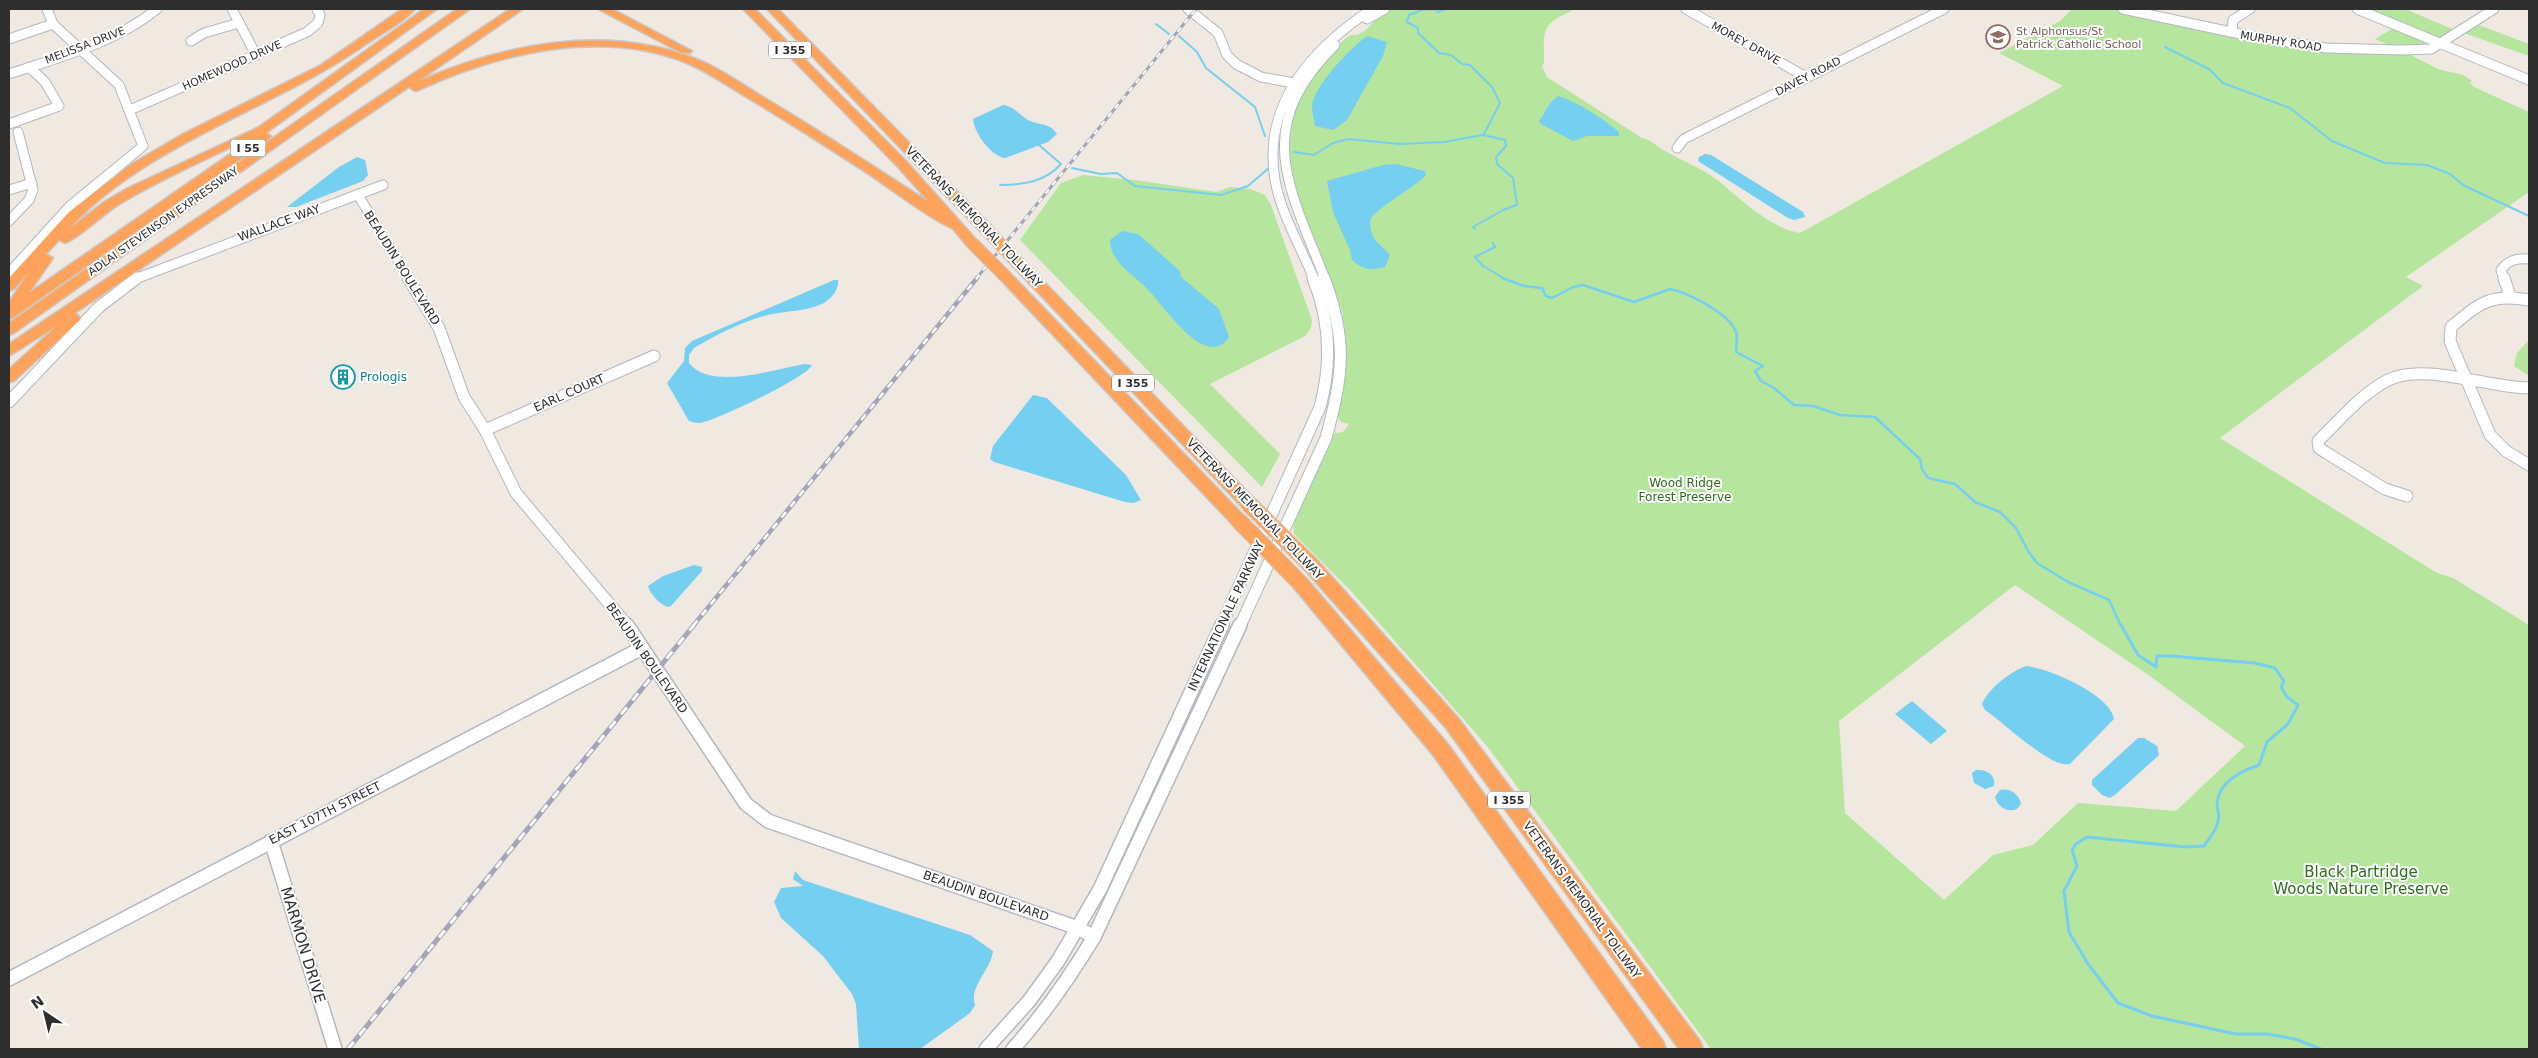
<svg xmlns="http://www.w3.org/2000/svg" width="2538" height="1058" font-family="'DejaVu Sans',sans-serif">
<rect width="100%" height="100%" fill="#efe9e1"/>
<g fill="#b6e59e" fill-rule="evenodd">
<path d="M1391,9H1571L1572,11C1540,24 1544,32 1544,63L1542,66L1547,77L1642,138C1652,140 1656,146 1665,151C1681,160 1701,168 1716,179C1740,198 1769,228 1800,233L2063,86L1999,53L2060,21L2072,9H2117L2245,36L2403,51L2438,69L2463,75L2472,81L2470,83L2474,87L2529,112V192L2406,277L2423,286L2220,438L2437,573L2453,578L2529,625V1049H1711L1487,746L1352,592L1294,534L1293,523L1328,440L1335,433L1343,432L1349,424L1341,422L1337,415C1347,380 1348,348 1342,312C1316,231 1255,154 1315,73C1323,63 1340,39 1352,35C1355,34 1356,36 1359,34C1368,31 1372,22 1378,16C1381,13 1387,11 1391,9ZM2015,585L2147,674L2245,746L2176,811L2078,803L2033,845L1993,855L1944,900L1845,813L1839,721Z"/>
<polygon points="2365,9 2405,9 2457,31 2438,39"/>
<polygon points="2476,24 2529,44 2529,56 2464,33"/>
<polygon points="2395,27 2427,42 2426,44 2396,48 2375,39"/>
<polygon points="1083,175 1135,180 1216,192 1230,187 1250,189 1265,195 1271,205 1312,320 1311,328 1305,336 1210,384 1280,454 1262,487 1020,240 1061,183"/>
<polygon points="2529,340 2529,376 2514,366 2517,353"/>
</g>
<g fill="#75cff0">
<path d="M1367,36L1387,42L1383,56L1347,120L1333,130L1315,126C1314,119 1312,112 1312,106C1314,85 1351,48 1367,36Z"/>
<path d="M1558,96C1578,102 1602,118 1619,132V136H1587L1573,141L1541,124L1539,121C1547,111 1546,105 1558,96Z"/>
<path d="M1003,105C1014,106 1019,115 1028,120C1040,126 1049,122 1057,134L1048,142L1005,158C991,156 974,133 973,119Z"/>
<polygon points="1705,154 1711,155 1803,212 1805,217 1794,220 1788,218 1698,161 1699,157"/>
<polygon points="357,157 365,160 368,175 363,181 296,207 287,207 339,167"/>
<path d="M1396,164L1425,171L1426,175C1415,187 1375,209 1371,219C1369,224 1371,233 1374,238C1378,245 1385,248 1390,255L1385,267C1370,271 1364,270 1352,260L1350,250L1333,212L1327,181L1383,165Z"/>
<path d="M1122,231L1138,234L1180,271L1181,277L1219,309L1229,337C1207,371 1165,308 1151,293C1137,276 1110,264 1110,240Z"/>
<path d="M834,280H838C839,291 831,299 822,304C807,311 788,311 772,314C745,320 718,334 694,348L689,355V363C710,391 775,369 805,364L812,365C808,377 715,421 700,423C696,423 693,422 689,421L667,383L684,361L685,348L692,341Z"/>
<polygon points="1033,395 1047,398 1053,404 1126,475 1141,500 1133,503 1125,502 994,462 990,459 993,446"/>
<path d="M694,565L702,567V571L671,606L667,607C660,604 650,594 648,586L663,576Z"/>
<path d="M2026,666C2049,668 2111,695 2114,719L2070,764C2051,769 2002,721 1985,710L1982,704C1989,688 2010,672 2026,666Z"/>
<polygon points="1912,701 1947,731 1931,744 1895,714"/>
<polygon points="2138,738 2144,738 2157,746 2159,755 2116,794 2110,798 2102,795 2092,785 2092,780"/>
<path d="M1976,770C1987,769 1996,775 1994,786L1985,789L1974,783L1972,773Z"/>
<path d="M2000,790C2010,788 2019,794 2021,804L2017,809C2007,813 1998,807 1995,797Z"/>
<path d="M795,871L803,880L970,935L993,951C991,970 969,986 975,1005L970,1013L920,1049H859L856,1004L852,994L823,956L781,918L774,902L781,888L803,886L793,879Z"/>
</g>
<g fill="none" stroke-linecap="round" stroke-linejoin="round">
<g stroke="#75cff0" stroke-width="2">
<polyline points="1446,9 1438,12 1435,9 1422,10 1409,15 1407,22 1418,28 1418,33 1439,53 1451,55 1462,64 1470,65 1492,87 1500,103 1484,134"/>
<polyline points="1156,24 1169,34"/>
<polyline points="1179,36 1197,52 1206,68 1255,107 1265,136"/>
<polyline points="2165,47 2209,69 2223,83 2290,108 2332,141 2385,163 2427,165 2450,174 2463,185 2529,216"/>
<polyline points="1294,152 1314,155 1333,143 1348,139 1400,144 1444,142 1483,135 1505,140 1506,146 1496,157 1497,164 1513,178 1517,205 1503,210 1473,227 1475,229"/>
<polyline points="1072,168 1101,174 1117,173 1135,186 1221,195 1248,186 1270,167"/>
<path d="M1000,185C1023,185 1045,182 1061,164L1039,145"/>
<polyline points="1493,243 1495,247 1475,257 1483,266 1505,279"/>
</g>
<path stroke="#75cff0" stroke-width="2.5" d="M1502,278L1524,286L1542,288L1546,296L1552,298L1573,287L1583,285L1634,302L1670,289C1687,292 1730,314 1736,332C1738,338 1736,346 1736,352L1763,366L1755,371L1761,381L1774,388L1794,405L1813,406L1840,415L1875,417L1920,459L1922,469L1928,478L1955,484L1975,502L2000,512L2016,528L2028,551L2037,563L2068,582L2109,600L2121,626"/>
<path stroke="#75cff0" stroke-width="3" d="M2121,625L2138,655L2156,667L2157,656H2170L2255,663L2275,668L2284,681L2281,687L2287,697L2298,705L2288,724L2267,742L2259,765C2242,771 2219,781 2217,803C2217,809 2220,815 2218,822C2216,831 2209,839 2204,846L2185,847L2087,837L2076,844L2072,850L2077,866L2064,891L2069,932L2088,964L2118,1003L2152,1016L2236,1034H2267L2295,1039L2321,1049"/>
<g stroke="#b4b7c1" stroke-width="11">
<g id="minor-far2">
<polyline points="232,9 256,55"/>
<polyline points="1188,9 1218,33 1227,55 1236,64 1261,77 1299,84"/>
<polyline points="1686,9 1806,77"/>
<polyline points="2123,9 2245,35 2326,48 2402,50 2431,49 2494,9"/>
<polyline points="2357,9 2529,80"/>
<polyline points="1367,19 1385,9"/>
<polyline points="2232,32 2233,20 2250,9"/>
<polyline points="9,39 53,24"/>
<polyline points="191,41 204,33 239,23"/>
<path d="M9,74C60,57 115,43 157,9"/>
<polyline points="130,110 307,32 318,23 320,15 317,9"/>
<polyline points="9,124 59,106 45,82 29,67"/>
<polyline points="1677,148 1684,139 1944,9"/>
<polyline points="9,190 32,183"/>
<polyline points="358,195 409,279"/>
<polyline points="9,221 29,200 33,190 18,132"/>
<polyline points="9,273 70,206 143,146 119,85 53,24 47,9"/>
<polyline points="135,279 383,185"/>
<path d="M1314,279C1301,247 1281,214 1275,180C1262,104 1313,48 1372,9"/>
<path d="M1325,279C1289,186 1251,128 1335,45"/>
<path d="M2504,279L2501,270C2508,260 2517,258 2529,259"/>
</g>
</g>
<g stroke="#b4b7c1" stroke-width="13">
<g id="minor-far1">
<polyline points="408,278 439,328 464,397 485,430 516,493 628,626"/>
<polyline points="2504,278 2510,296"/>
<path d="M2529,300C2490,293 2480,303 2451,327L2450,341L2490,435L2506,451L2529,465"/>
<polyline points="9,402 99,307 137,278"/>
<polyline points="485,430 654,356"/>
<path d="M2407,496L2385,489L2325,452L2319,448L2318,441C2340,420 2361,394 2388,380C2424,362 2488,388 2529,388"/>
<path d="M1221,626L1320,407C1332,363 1330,320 1313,278"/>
<path d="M1240,626L1326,438C1343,375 1348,341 1324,278"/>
</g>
</g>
<g stroke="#b4b7c1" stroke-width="16">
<g id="minor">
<polyline points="627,625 746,804 768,821 1078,928 1094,937"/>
<polyline points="271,841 335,1049"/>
<polyline points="9,979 642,648"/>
<polyline points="986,1049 1029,1001 1058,961 1100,889 1222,625"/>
<path d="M1013,1049C1044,1014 1070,977 1094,937L1240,625"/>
</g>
</g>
<g stroke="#c9c9c9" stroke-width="3">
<g id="highway">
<path d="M402,9H415C402,24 378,35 362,47C269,111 146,144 69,229L104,202L128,188L259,127L424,9H437L266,133L271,136L269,139L14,317L9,319V302L29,272L14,289L9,291V278L69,212L130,165L183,134L321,65ZM246,140L249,141L29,293L53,258L46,254L59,240L65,243C76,240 105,213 118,205C159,180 203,161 246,140Z"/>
<polygon points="457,9 470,9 14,333 9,335 9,323"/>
<path d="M510,9H523L417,82C502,44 604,24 694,58C718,67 740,83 763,97C819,130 874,167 929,202L898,167L743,9H755L906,161L981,245L974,249L969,248L953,229C922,214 893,190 864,171C827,147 790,123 753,101C731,88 710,73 687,63C601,28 500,53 419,90L415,91L409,87L75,313L81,318L79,321L14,381L9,382V369L57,326L9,356V344Z"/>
<polygon points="598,9 612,9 692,51 690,53 682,53"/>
<polygon points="767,9 778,9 993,228 995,231 993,234 983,234"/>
<polygon points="1017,258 1022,259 1255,500 1257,504 1255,508 1243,508 1012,265 1010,262 1012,259"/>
<polygon points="1004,271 1009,272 1245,517 1247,521 1245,525 1239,527 1233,525 999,278 997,275"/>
<polygon points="1310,558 1316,559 1458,718 1700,1041 1703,1049 1679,1049 1446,728 1304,569 1302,564 1304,559"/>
<polygon points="1300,576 1306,578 1447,743 1663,1041 1666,1049 1642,1049 1433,755 1294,588 1292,583 1294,578"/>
</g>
</g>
<use href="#minor-far2" stroke="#fff" stroke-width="9"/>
<use href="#minor-far1" stroke="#fff" stroke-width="11"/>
<use href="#minor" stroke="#fff" stroke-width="13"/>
<use href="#highway" fill="#ffa35c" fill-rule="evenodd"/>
<g stroke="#a3a6b8" stroke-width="3">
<polyline id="rail-far2" points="976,279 1196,9"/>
</g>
<g stroke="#a3a6b8" stroke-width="4.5">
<polyline id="rail-far1" points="693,626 977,278"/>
</g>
<g stroke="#a3a6b8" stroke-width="5">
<polyline id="rail" points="348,1049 694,625"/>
</g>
<use href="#rail-far2" stroke="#fff" stroke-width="2" stroke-dasharray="5.5" stroke-linecap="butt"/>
<use href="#rail-far1" stroke="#fff" stroke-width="2.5" stroke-dasharray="7" stroke-linecap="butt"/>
<use href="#rail" stroke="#fff" stroke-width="3" stroke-dasharray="9" stroke-linecap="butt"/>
<g stroke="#c9c9c9" stroke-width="14" stroke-linecap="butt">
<g id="highway-bridge-far1">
<polyline points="988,231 1017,262"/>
<polyline points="974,245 1004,275"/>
</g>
</g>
<g stroke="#c9c9c9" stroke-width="18" stroke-linecap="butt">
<g id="highway-bridge">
<polyline points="1249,504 1310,564"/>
<polyline points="1239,521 1300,583"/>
</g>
</g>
<use href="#highway-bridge-far1" stroke="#ffa35c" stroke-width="12"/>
<use href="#highway-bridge" stroke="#ffa35c" stroke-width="16"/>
</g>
<defs>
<g id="school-ring" transform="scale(1.25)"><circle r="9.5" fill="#fff" stroke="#8d6e63" stroke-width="1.5"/><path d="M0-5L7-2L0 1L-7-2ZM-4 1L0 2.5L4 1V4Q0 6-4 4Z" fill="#8d6e63"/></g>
<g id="building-ring" transform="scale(1.25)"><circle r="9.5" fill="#fff" stroke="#0f9aa8" stroke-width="1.5"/><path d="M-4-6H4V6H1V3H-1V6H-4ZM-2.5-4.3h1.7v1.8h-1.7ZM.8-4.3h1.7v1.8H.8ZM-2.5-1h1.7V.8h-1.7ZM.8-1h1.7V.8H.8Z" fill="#0f9aa8"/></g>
</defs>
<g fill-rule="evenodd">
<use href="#school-ring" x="1998" y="37"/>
<use href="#building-ring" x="343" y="377"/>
</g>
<g text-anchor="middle" stroke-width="4" stroke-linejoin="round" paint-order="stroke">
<g font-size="11" fill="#785e54" stroke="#fff" text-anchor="start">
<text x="2016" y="35">St Alphonsus/St<tspan x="2016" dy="13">Patrick Catholic School</tspan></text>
</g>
<g font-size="11" fill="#2e2e2e" stroke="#fff">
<text transform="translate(2281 41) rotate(9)" y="4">MURPHY ROAD</text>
<text transform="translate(1746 43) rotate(29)" y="4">MOREY DRIVE</text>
<text transform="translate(85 45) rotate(-21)" y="4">MELISSA DRIVE</text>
<text transform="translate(232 65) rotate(-24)" y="4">HOMEWOOD DRIVE</text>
<text transform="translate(1808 76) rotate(-27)" y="4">DAVEY ROAD</text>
<text transform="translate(163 221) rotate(-35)" y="4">ADLAI STEVENSON EXPRESSWAY</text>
</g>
<g fill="#fff" stroke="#6d6d6d" stroke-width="1">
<rect x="769" y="41.5" width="42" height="17" rx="4"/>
<rect x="230.5" y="139.5" width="35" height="17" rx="4"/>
<rect x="1112" y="374.5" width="42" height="17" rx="4"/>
<rect x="1488" y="791.5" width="42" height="17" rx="4"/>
</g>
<g font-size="11" font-weight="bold" fill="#2e2e2e">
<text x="790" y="54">I 355</text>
<text x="248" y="152">I 55</text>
<text x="1133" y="387">I 355</text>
<text x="1509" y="804">I 355</text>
</g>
<g font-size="12" fill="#2e2e2e" stroke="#fff">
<text transform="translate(974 217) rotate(46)" y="4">VETERANS MEMORIAL TOLLWAY</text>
<text transform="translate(279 223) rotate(-20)" y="4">WALLACE WAY</text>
<text transform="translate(402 268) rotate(58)" y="4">BEAUDIN BOULEVARD</text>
<text transform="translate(569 393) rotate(-24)" y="4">EARL COURT</text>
<text transform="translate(1255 509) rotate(46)" y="4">VETERANS MEMORIAL TOLLWAY</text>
<text transform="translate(1226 616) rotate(-65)" y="4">INTERNATIONALE PARKWAY</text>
<text transform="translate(647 658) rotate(55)" y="4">BEAUDIN BOULEVARD</text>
<text transform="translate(325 813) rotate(-27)" y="4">EAST 107TH STREET</text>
<text transform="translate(986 896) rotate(19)" y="4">BEAUDIN BOULEVARD</text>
<text transform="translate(1582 900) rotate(54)" y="4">VETERANS MEMORIAL TOLLWAY</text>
</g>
<g font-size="12" fill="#0d838f" stroke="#fff" text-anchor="start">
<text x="360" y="381">Prologis</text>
</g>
<g font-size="12" fill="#2c6e1b" stroke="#fff">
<text x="1685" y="487">Wood Ridge<tspan x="1685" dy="14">Forest Preserve</tspan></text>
</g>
<g font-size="15" fill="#2c6e1b" stroke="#fff">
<text x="2361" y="877">Black Partridge<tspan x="2361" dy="17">Woods Nature Preserve</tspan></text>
</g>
<g font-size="15" fill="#2e2e2e" stroke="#fff">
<text transform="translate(303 945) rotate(73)" y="5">MARMON DRIVE</text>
</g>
</g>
<rect width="2538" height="1058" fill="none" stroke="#2e2e2e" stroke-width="20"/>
<g transform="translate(45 1013) rotate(325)" stroke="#ffffff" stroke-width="4" paint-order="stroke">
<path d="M0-4L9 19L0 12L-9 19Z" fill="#2e2e2e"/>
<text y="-8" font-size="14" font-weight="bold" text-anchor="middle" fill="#2e2e2e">N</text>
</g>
</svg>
